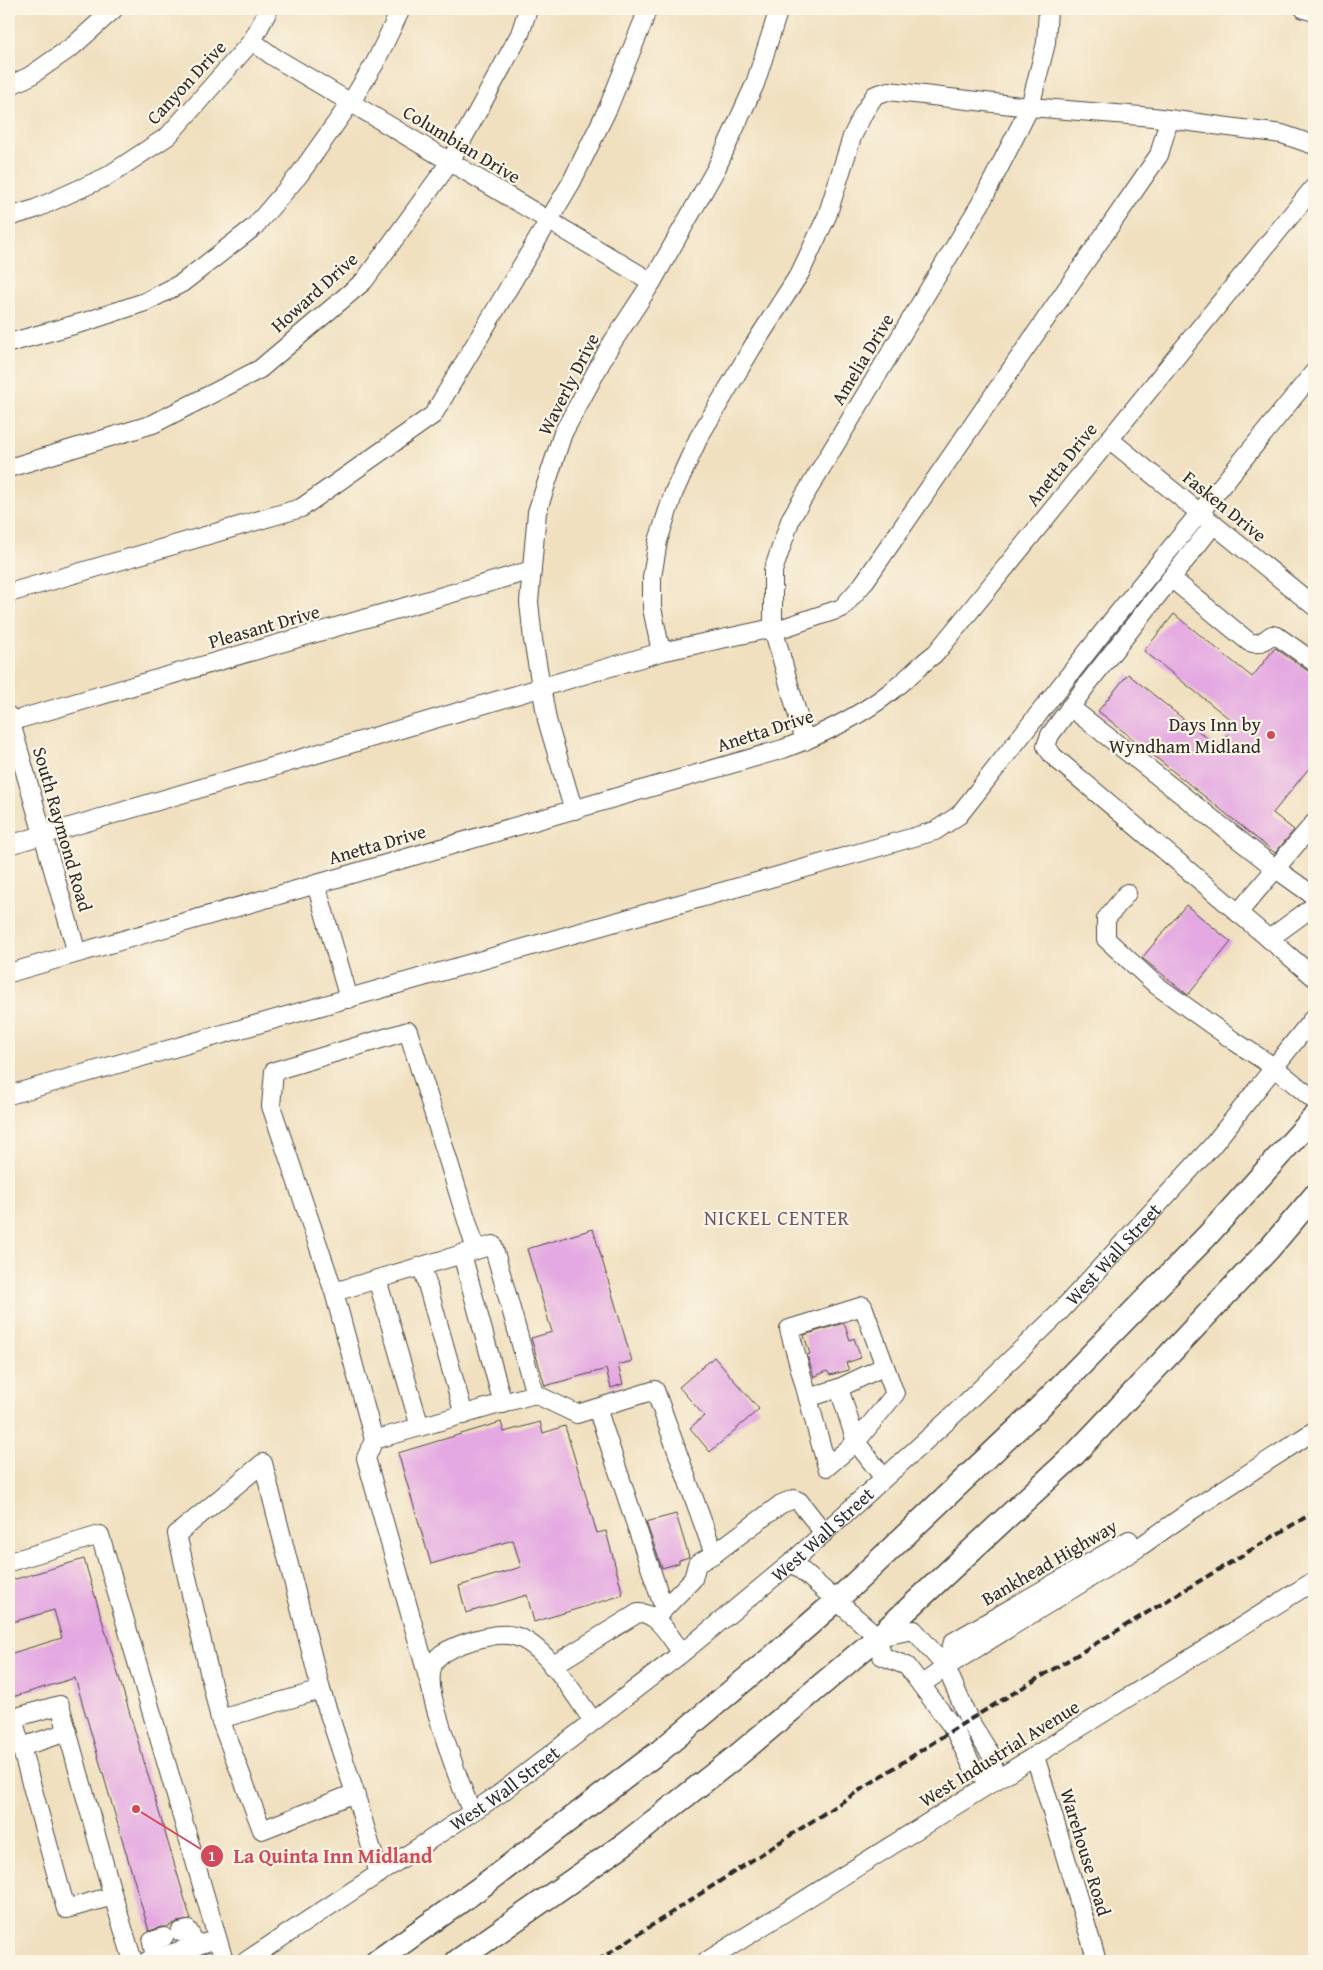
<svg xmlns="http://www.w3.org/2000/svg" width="1323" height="1970" font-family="'Gentium Book Plus',serif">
<rect width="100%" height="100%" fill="#fcf5e5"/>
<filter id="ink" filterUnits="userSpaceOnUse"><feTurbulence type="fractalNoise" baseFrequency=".02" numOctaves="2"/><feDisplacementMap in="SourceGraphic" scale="10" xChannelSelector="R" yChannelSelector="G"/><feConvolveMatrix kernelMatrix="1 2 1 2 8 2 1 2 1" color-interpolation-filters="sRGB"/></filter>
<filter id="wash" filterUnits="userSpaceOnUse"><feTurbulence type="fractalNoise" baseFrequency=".0096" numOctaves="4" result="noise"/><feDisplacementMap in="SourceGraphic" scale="20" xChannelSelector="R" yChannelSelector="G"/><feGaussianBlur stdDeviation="1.12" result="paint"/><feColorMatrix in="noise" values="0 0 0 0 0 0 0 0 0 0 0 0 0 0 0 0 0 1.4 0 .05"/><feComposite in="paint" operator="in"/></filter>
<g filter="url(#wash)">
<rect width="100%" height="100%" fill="#f0e0c0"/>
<g id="blocks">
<g fill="#e4a9e2">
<polygon points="1174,614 1252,677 1275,648 1308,671 1314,672 1314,762 1273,813 1294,830 1275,853 1098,711 1128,674 1218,747 1236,724 1144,651"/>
<polygon points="1186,905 1231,942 1188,995 1142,958"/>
<polygon points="593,1229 632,1361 618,1365 623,1384 611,1388 606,1369 545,1386 531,1338 552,1332 527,1249"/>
<polygon points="844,1323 850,1340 854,1338 861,1358 846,1363 849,1370 830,1375 827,1371 814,1377 807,1355 810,1354 804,1335"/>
<polygon points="714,1357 759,1409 710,1452 690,1428 704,1416 679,1387"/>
<polygon points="501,1422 504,1432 540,1422 543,1433 565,1426 597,1533 606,1531 623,1595 534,1622 527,1595 466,1613 459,1586 521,1567 513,1540 431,1564 398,1453"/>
<polygon points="676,1514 689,1557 679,1560 679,1563 662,1568 646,1522"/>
<polygon points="84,1559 191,1920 177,1922 167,1927 161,1927 149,1931 75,1678 9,1698 9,1654 62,1638 54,1610 9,1623 9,1581"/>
</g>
</g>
</g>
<g filter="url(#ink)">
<use href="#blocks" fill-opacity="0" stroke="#494641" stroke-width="1"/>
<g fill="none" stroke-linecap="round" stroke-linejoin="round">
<g stroke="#494641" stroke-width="20">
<g id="minor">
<polyline points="1304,9 1314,12"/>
<polyline points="252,41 274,57 652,282"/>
<polyline points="9,86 30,76 73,46 114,9"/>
<polyline points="9,217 35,209 106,177 168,136 252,41 269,9"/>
<polyline points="9,343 88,321 145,302 182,283 254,227 299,175 351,102 375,63 401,9"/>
<polyline points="1109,439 1314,606"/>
<polyline points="9,468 153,424 260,369 364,281 450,162 520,34 528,9"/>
<polyline points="1214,524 1089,682 1050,735 1046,746 1053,756 1314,977"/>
<path d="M1171,578L1249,642C1259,646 1264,640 1272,635L1277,636L1314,662"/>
<polyline points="9,593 301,508 433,415 571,183 608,108 643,22 647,9"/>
<polyline points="774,631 842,608 863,584 1159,155 1169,120"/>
<polyline points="661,652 652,608 652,577 658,541 674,492 699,437 752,348 800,273 827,216 852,137 864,112 875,95 888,91 1030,107 1153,117 1282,134 1314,145"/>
<polyline points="1070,707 1276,869 1314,896"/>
<polyline points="9,716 77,953"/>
<polyline points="9,722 532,570"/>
<polyline points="805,741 773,628 773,571 791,518 981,203 1030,107 1046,43 1048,9"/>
<polyline points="575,810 570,798 547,720 533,640 529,602 537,512 563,433 610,346 652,282 716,169 755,84 779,9"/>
<polyline points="9,845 661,652 773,628"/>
<polyline points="316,884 349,999"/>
<polyline points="1127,893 1106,919 1106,939 1156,985 1234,1041 1274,1067 1314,1100"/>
<polyline points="1238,913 1314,823"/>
<polyline points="1269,939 1314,906"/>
<path d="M9,973L783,749C821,735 857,718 889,693C906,681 919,665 936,653L1314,187"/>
<polyline points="9,1095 935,831 959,815 1110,623 1314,372"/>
<polyline points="462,1254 503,1404"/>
<polyline points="422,1266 464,1415"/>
<polyline points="377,1279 420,1427"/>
<polyline points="334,1292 271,1106 274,1071 408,1031 476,1250"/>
<polyline points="535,1394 577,1414 655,1390 714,1554"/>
<polyline points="808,1398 839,1388"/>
<polyline points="597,1408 664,1609"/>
<polyline points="374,1440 535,1394 493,1245 334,1292 374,1440 366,1458 431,1688"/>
<polyline points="884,1478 856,1442 895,1394 863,1306 789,1329 827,1467 856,1442 839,1388 885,1366"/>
<polyline points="9,1562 100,1535 224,1961"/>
<polyline points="792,1562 878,1637 882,1656 907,1666 954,1729 974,1770 992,1781 993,1758 969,1720 946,1667 914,1630 878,1637"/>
<polyline points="655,1618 693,1579 697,1564 714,1554 781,1504 794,1499 799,1501 824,1533"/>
<path d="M552,1666L638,1613C658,1612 671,1639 682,1653"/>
<polyline points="946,1667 953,1642 1129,1540"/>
<polyline points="921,1685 946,1667 1138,1548 1192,1510 1314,1431"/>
<polyline points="220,1719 321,1690"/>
<polyline points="21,1747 68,1732"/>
<polyline points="1035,1756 1097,1961"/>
<polyline points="355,1793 262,1830 220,1719 177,1534 263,1463 321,1690 355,1793 379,1874"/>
<path d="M472,1812C459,1783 450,1755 441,1726C436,1709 429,1691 431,1673C433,1655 447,1650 462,1644C476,1639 499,1632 514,1636C546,1644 574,1695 593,1721"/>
<polyline points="113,1896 66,1909 13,1718 60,1705 113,1896 133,1961"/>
<polyline points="180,1932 188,1930 197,1946"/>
<polyline points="155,1959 152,1941 164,1937"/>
<polyline points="147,1961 217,1939"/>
<path id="s1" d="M246,1961L498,1795L682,1653L792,1562L946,1422L1056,1316L1212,1146L1314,1017"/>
<polyline points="707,1961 1314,1581"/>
</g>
</g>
<g stroke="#494641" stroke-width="25">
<g id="major">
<polyline points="377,1961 477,1890 660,1751 778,1652 836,1601 1033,1414 1207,1236 1314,1117"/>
<polyline points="457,1961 627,1842 738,1755 878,1637 1075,1454 1269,1249 1314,1196"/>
</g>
</g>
<use href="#minor" stroke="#fff" stroke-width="18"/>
<use href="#major" stroke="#fff" stroke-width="22"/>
<polyline stroke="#2b2b2b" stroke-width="4" stroke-dasharray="8 4" stroke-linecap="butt" points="597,1961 954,1729 1314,1512"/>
</g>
</g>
<circle fill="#d1495b" stroke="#fcf5e5" stroke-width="2" cx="1271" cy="735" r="5"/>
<g text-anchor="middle" stroke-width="4.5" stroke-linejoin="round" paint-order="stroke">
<g font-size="19" fill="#2b2b2b" stroke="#fcf5e5">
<text transform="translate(186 82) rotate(-47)" y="7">Canyon Drive</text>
<text transform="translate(462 144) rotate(31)" y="7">Columbian Drive</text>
<text transform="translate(314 292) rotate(-42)" y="7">Howard Drive</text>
<text transform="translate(862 359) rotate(-59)" y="7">Amelia Drive</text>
<text transform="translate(568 384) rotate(-63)" y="7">Waverly Drive</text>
<text transform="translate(1061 464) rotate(-51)" y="7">Anetta Drive</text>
<text transform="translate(1225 506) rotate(39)" y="7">Fasken Drive</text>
<text transform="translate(264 626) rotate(-16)" y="7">Pleasant Drive</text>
<text transform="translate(765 730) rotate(-18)" y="7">Anetta Drive</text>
<text transform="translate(63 829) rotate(74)" y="7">South Raymond Road</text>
<text transform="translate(377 844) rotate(-16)" y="7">Anetta Drive</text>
<text dy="7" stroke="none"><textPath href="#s1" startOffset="1122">West Wall Street</textPath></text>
<text dy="7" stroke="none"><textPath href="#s1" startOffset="718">West Wall Street</textPath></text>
<text transform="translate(1049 1562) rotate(-30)" y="7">Bankhead Highway</text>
<text transform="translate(999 1753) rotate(-32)" y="7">West Industrial Avenue</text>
<text dy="7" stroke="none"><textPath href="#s1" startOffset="311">West Wall Street</textPath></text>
<text transform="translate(1086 1852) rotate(73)" y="7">Warehouse Road</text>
</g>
<g font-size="19" fill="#2b2b2b" stroke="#fcf5e5" text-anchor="end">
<text x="1261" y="731">Days Inn by<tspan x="1261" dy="22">Wyndham Midland</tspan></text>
</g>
<g font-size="20" letter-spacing="1" fill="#6c576b" stroke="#fcf5e5">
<text x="777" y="1225">NICKEL CENTER</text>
</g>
</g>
<path fill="none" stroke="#d1495b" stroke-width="2" d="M136 1809L212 1856"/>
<g fill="#d1495b" stroke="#fcf5e5" stroke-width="2">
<circle cx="136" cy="1809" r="5"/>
<circle cx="212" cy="1856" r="12"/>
</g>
<g font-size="15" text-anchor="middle" font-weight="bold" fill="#fff">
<text x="212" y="1861">1</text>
</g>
<g font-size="20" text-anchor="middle" font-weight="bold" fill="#d1495b" stroke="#fcf5e5" stroke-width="4.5" stroke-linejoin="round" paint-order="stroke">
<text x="333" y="1863">La Quinta Inn Midland</text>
</g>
<rect width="1323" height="1970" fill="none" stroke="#fcf5e5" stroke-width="30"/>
</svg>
